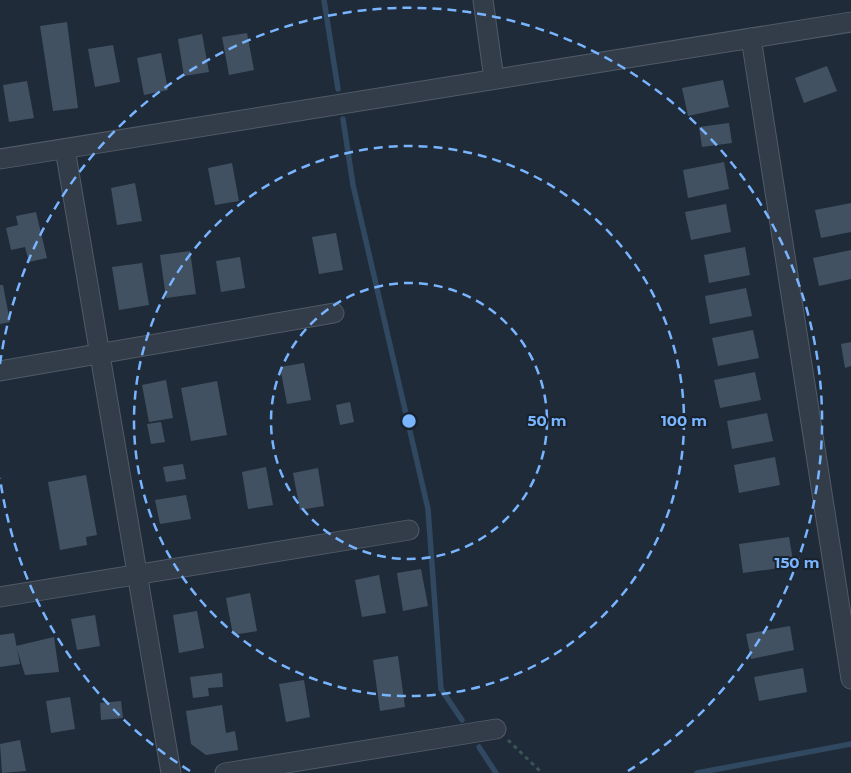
<svg xmlns="http://www.w3.org/2000/svg" width="851" height="773" font-family="Montserrat,sans-serif">
<rect width="100%" height="100%" fill="#1f2b39"/>
<g fill="none" stroke-linecap="round" stroke-linejoin="round">
<g stroke="#314861" stroke-width="5.5">
<polyline points="324,0 338,89"/>
<polyline points="343,119 353,185 428,509 441,689 462,720"/>
<polyline points="479,747 496,773"/>
<polyline points="697,773 851,744"/>
</g>
</g>
<g fill="#425161">
<polygon points="67,22 78,108 53,111 40,26"/>
<polygon points="247,33 254,70 229,75 222,37"/>
<polygon points="202,34 209,72 184,76 178,39"/>
<polygon points="113,45 120,82 95,87 88,49"/>
<polygon points="161,53 168,90 144,95 137,58"/>
<polygon points="827,66 837,91 804,103 795,78"/>
<polygon points="723,80 729,107 688,116 682,88"/>
<polygon points="27,81 34,118 9,122 3,85"/>
<polygon points="729,123 732,143 702,147 699,127"/>
<polygon points="724,162 729,189 688,198 683,170"/>
<polygon points="232,163 239,201 215,205 208,168"/>
<polygon points="135,183 142,221 117,225 111,188"/>
<polygon points="851,203 851,232 821,238 815,210"/>
<polygon points="726,204 731,232 691,240 685,212"/>
<polygon points="36,212 47,258 29,262 25,247 11,250 6,228 18,225 16,216"/>
<polygon points="336,233 343,270 319,274 312,237"/>
<polygon points="745,247 750,275 709,283 704,255"/>
<polygon points="851,250 851,279 819,286 813,258"/>
<polygon points="190,251 196,294 166,298 160,255"/>
<polygon points="240,257 245,288 221,292 216,261"/>
<polygon points="142,263 149,305 119,310 112,267"/>
<polygon points="0,285 3,285 10,322 0,324"/>
<polygon points="746,288 752,316 710,324 705,296"/>
<polygon points="753,330 759,358 718,366 712,338"/>
<polygon points="851,342 851,366 845,368 841,344"/>
<polygon points="304,363 311,400 287,404 280,367"/>
<polygon points="755,372 761,400 720,408 714,380"/>
<polygon points="166,380 173,418 149,422 142,385"/>
<polygon points="217,381 227,435 191,441 181,388"/>
<polygon points="350,402 354,422 340,425 336,405"/>
<polygon points="767,413 773,441 732,449 727,421"/>
<polygon points="161,422 165,442 151,444 147,424"/>
<polygon points="775,457 780,485 739,493 734,465"/>
<polygon points="183,464 186,479 166,482 163,467"/>
<polygon points="266,467 273,505 248,509 242,472"/>
<polygon points="318,468 324,506 300,510 293,473"/>
<polygon points="86,475 97,535 86,537 87,545 60,550 48,482"/>
<polygon points="186,495 191,519 160,524 155,500"/>
<polygon points="789,537 794,566 743,573 739,544"/>
<polygon points="421,569 428,606 403,611 397,573"/>
<polygon points="379,575 386,613 362,617 355,580"/>
<polygon points="250,593 257,631 233,635 226,598"/>
<polygon points="197,611 204,648 179,653 173,615"/>
<polygon points="95,615 100,646 77,650 71,619"/>
<polygon points="790,626 794,650 751,659 746,634"/>
<polygon points="14,633 20,664 0,667 0,635"/>
<polygon points="54,637 59,672 25,675 16,646"/>
<polygon points="398,656 405,707 380,711 373,660"/>
<polygon points="803,668 807,692 759,701 754,677"/>
<polygon points="222,673 223,687 208,688 209,696 193,698 190,677"/>
<polygon points="304,680 310,717 286,722 279,684"/>
<polygon points="70,697 75,729 51,733 46,701"/>
<polygon points="121,701 123,718 101,720 100,703"/>
<polygon points="222,705 226,733 235,731 238,750 206,755 191,744 186,711"/>
<polygon points="20,740 26,771 2,773 0,744"/>
</g>
<g fill="none" stroke-linecap="round" stroke-linejoin="round">
<g stroke="#505b67" stroke-width="21">
<g id="minor">
<polyline points="483,0 494,79"/>
<polyline points="751,38 851,679"/>
<polyline points="65,149 171,773"/>
<polyline points="0,159 851,22"/>
<polyline points="0,371 334,313"/>
<polyline points="0,597 409,530"/>
<polyline points="225,773 496,729"/>
</g>
</g>
<polyline stroke="#3b5454" stroke-width="3" stroke-dasharray="4 4" stroke-linecap="butt" points="508,740 542,773"/>
<use href="#minor" stroke="#333d49" stroke-width="19"/>
</g>
<g fill="none" stroke="#79b4fe" stroke-width="2.5" stroke-dasharray="9 6">
<circle cx="409" cy="421" r="138"/>
<circle cx="409" cy="421" r="275"/>
<path d="M190 771A413 413 0 0 1 0 478M0 364A413 413 0 1 1 628 771"/>
</g>
<circle cx="409" cy="421" r="8" fill="#79b4fe" stroke="#18222d" stroke-width="2.5"/>
<g font-size="15" text-anchor="middle" font-weight="bold" fill="#79b4fe" stroke="#18222d" stroke-width="4" stroke-linejoin="round" paint-order="stroke">
<text x="547" y="426">50 m</text>
<text x="684" y="426">100 m</text>
<text x="797" y="568">150 m</text>
</g>
</svg>
